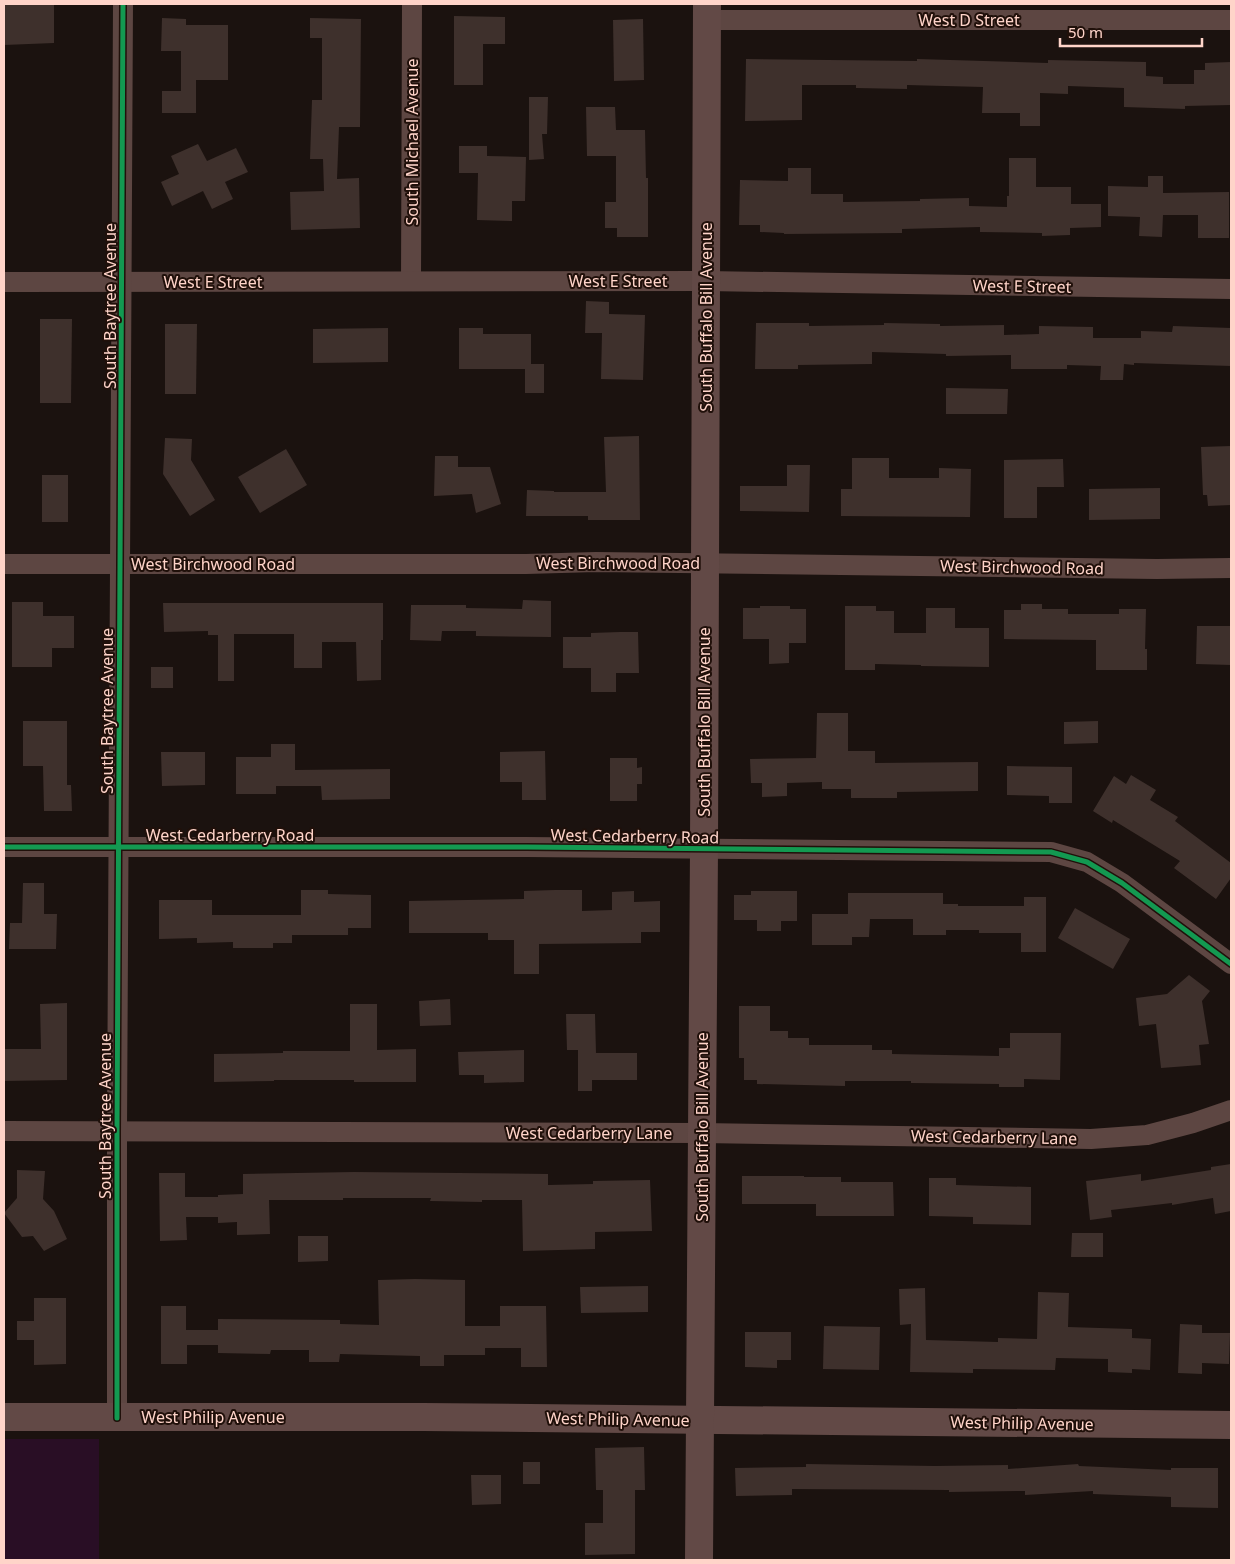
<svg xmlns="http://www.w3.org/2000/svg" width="1235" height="1564" font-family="'Noto Sans',sans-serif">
<rect width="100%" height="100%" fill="#1b120f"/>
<rect fill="#290e25" x="4" y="1439" width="95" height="121"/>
<g fill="#3e302c">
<polygon points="4,4 54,4 54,43 4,45"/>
<polygon points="454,16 505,17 505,44 483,44 483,85 454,85"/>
<polygon points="162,18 186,19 186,25 228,25 228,80 196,80 196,113 162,113 162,91 181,91 181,51 161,51"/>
<polygon points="310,18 361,19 360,127 339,127 337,179 359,178 360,228 291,230 290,192 324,191 323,159 310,159 312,100 322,100 322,38 310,38"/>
<polygon points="643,19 644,80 614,81 613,20"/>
<polygon points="746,59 917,61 917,59 1048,63 1048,60 1146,62 1146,76 1163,77 1163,84 1194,84 1194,70 1205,70 1205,63 1231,62 1231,105 1185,106 1185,109 1124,107 1124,88 1068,86 1068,94 1040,93 1040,126 1020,126 1020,113 982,113 983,87 907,85 907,89 856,88 856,85 802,85 802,120 745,121"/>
<polygon points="529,97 548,97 547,134 542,134 544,159 529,160"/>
<polygon points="586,107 615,107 616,130 645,130 646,178 648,178 648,237 617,237 617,228 605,228 605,202 616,202 616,156 587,156"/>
<polygon points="198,144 207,161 236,148 248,172 225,182 233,199 212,209 203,191 172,206 161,182 179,174 171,156"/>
<polygon points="459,146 487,146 487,156 526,157 525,201 512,201 512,221 477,220 478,173 459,173"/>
<polygon points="1009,158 1036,158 1036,187 1071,187 1071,204 1101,204 1101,227 1070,228 1070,235 1042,236 1042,233 980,232 980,227 902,229 902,233 784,234 784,233 760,232 760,225 739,225 740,180 788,181 788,168 811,168 811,194 843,194 843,202 920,201 920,199 969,198 969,206 1007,207 1007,196 1009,196"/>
<polygon points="1148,176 1163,176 1163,193 1229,192 1229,238 1198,238 1198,215 1163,215 1162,237 1139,236 1140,217 1108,216 1108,186 1148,187"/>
<polygon points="586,301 609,302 609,314 645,315 643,380 601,379 602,333 585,333"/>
<polygon points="40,319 72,319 71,403 40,403"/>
<polygon points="756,323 809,323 809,326 884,325 884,323 940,324 940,326 1004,325 1004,335 1039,334 1039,326 1093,327 1093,338 1141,338 1141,331 1172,332 1173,326 1231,328 1231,366 1134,363 1134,365 1124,364 1123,380 1100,380 1101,366 1067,365 1067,369 1011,369 1011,355 946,356 946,354 872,352 872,364 798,365 798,369 755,369"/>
<polygon points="165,324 197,324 196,394 165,394"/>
<polygon points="388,328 388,362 313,363 313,329"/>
<polygon points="459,328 483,328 483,334 531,334 531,364 544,364 544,393 525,393 525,369 459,369"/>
<polygon points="946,388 1008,389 1007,414 946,414"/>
<polygon points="639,436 640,520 588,520 588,516 526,516 527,490 554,491 554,492 606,492 604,437"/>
<polygon points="165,438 192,439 191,460 215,500 190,516 163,474"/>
<polygon points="1231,446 1231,505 1208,506 1207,495 1203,495 1201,447"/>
<polygon points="286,449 307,485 260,513 238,477"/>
<polygon points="435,456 458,456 458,467 490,467 501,504 476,513 472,494 434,496"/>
<polygon points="852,458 889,458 889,478 939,478 939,468 971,469 970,517 841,516 841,489 852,489"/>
<polygon points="1063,459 1064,487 1037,487 1037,518 1004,518 1004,460"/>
<polygon points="787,465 810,465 809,512 740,511 740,486 787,486"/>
<rect x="42" y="475" width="26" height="47"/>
<polygon points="1160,488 1160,519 1089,520 1089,489"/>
<polygon points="523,600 551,601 551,637 476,636 476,631 442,631 441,641 410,640 411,605 466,605 466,608 522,609"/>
<polygon points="12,602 43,602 43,616 74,616 74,648 52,648 52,667 12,667"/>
<polygon points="163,603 383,603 383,640 381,640 381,680 357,681 356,642 322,642 322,668 294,668 294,634 234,634 234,681 218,681 218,635 208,635 208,631 164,632"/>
<polygon points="1021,604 1042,604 1042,609 1068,609 1068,614 1119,614 1119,609 1146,609 1145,649 1147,649 1147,670 1096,670 1096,640 1004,639 1004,610 1021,610"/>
<polygon points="760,606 790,606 790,609 806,609 806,643 789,643 789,663 769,664 769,639 743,639 743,608 760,608"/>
<polygon points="845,606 876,606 876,611 894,611 894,633 926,633 926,608 955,608 955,628 989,628 989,667 921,666 921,665 875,664 875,670 845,670"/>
<polygon points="1197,626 1231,626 1231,665 1196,664"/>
<polygon points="620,632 638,632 639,673 616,673 616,692 591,692 591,668 563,668 563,637 591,637 591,633"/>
<rect x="151" y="667" width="22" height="21"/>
<polygon points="817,713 848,713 848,751 875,751 875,763 978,762 978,791 897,792 897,798 851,798 851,789 822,789 822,782 787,783 787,796 762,797 762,783 751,783 750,759 816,758"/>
<polygon points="23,721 67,721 67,785 71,785 72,811 44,811 43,766 23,766"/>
<polygon points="1098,721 1098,743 1064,744 1064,722"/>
<polygon points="271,744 295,744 295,770 390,769 390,799 322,800 321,786 276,786 276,794 236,794 236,757 271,757"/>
<polygon points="545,751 546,800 522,800 522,782 500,782 500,752"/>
<polygon points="161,752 205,752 205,785 162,786"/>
<polygon points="610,758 637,758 637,768 642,767 642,784 637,784 637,801 610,801"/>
<polygon points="1007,766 1072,767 1072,803 1049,803 1049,796 1007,795"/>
<polygon points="1131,775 1156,790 1150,800 1178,817 1175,821 1231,863 1231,878 1216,899 1174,868 1180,861 1113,820 1112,823 1093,811 1114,776 1126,784"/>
<polygon points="23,883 44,883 44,914 57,914 56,949 9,949 10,923 22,923"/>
<polygon points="301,890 328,890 328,894 371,895 371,928 348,928 348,935 292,935 292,943 273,943 273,948 233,948 233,942 197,943 197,938 159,939 159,900 212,900 212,915 301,915"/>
<polygon points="555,890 582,890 582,911 612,910 612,892 634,891 634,902 660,901 660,932 641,932 641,943 539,944 539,974 514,974 514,940 488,940 488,933 409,933 409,901 524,899 524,891"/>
<polygon points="751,891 797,891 797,921 781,921 781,931 757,931 757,920 734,920 734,895 751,895"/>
<polygon points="848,893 943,893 943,904 958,904 958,906 1024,906 1024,897 1046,897 1046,952 1021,952 1021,933 979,933 979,930 946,930 946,935 913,935 913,919 870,919 869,937 852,937 852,945 812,945 812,914 848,914"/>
<polygon points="1075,908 1130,939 1113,969 1058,938"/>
<polygon points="1189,975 1210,991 1202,1001 1209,1044 1199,1045 1201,1065 1161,1068 1156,1024 1139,1026 1136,998 1167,994"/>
<polygon points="450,999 451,1025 420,1026 419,1001"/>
<polygon points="67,1003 67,1080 4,1081 4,1049 41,1049 40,1004"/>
<polygon points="350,1004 377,1004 377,1050 416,1049 416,1082 354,1082 354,1080 274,1080 274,1081 214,1082 214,1054 283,1053 283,1051 350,1051"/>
<polygon points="739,1006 770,1006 770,1031 788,1031 788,1038 809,1038 809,1045 872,1045 872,1050 892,1050 892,1054 999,1056 999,1048 1010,1048 1010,1033 1061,1033 1060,1080 1024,1079 1024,1087 999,1087 999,1084 911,1083 911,1081 845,1081 845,1086 757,1084 757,1080 744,1080 744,1058 739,1058"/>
<polygon points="566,1014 595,1014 596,1053 637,1053 637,1080 592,1080 592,1091 578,1091 578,1050 567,1050"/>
<polygon points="524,1050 524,1082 484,1083 484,1075 459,1075 458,1052"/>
<polygon points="1231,1164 1231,1211 1215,1214 1213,1198 1172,1205 1172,1203 1111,1210 1112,1217 1090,1220 1086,1181 1141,1174 1141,1181 1211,1170 1211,1167"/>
<polygon points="17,1170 45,1171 43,1199 54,1211 67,1239 44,1251 33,1236 22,1237 4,1213 17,1198"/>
<polygon points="354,1172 548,1174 548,1185 593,1184 593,1181 650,1180 652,1231 595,1232 595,1249 523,1251 522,1200 482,1200 482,1202 430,1201 431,1198 343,1198 343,1200 269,1200 270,1234 237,1235 237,1222 218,1223 218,1217 186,1217 187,1240 160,1241 159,1173 185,1173 185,1197 218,1197 218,1195 243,1194 243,1174"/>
<polygon points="742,1176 804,1176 804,1177 841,1177 841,1182 893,1182 894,1216 816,1216 816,1204 742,1204"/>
<polygon points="929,1178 956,1178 956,1185 1031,1187 1031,1225 973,1224 973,1217 929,1216"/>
<polygon points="1072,1233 1103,1233 1103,1257 1071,1257"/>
<polygon points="298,1236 328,1236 328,1261 298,1262"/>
<polygon points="415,1279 465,1280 465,1326 500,1326 500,1306 546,1306 547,1367 521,1367 521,1348 485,1348 485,1355 444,1355 444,1366 420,1366 420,1356 340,1354 339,1362 309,1362 309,1350 271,1350 270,1354 218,1353 218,1345 187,1345 187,1364 161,1364 161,1306 186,1306 186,1330 218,1330 218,1319 340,1320 340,1324 379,1325 378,1280"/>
<polygon points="648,1286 648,1312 581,1313 580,1287"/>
<polygon points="925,1288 926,1340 998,1342 998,1338 1037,1339 1038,1292 1069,1293 1068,1327 1132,1329 1132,1338 1151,1339 1150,1370 1132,1369 1132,1373 1108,1372 1108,1359 1056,1358 1055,1370 973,1369 973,1373 910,1372 911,1324 900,1325 899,1289"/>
<polygon points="34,1298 66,1298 66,1364 34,1365 34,1340 17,1340 17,1321 34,1321"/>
<polygon points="1180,1324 1202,1325 1202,1333 1230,1333 1229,1364 1202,1363 1202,1374 1178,1373"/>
<polygon points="824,1326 880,1327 879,1370 823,1369"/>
<polygon points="745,1332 791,1332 791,1360 777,1360 777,1368 745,1367"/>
<polygon points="644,1447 645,1490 635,1490 635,1554 585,1555 585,1523 603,1523 603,1490 596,1490 595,1448"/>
<rect x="523" y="1462" width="17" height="22"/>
<polygon points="806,1464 935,1466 1008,1465 1008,1469 1078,1464 1079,1466 1171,1470 1171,1468 1218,1468 1218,1508 1171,1507 1171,1497 1093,1494 1093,1491 1025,1495 1025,1491 949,1492 949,1490 792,1489 792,1495 736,1496 735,1468 806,1467"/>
<polygon points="471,1475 501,1475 501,1504 472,1505"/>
</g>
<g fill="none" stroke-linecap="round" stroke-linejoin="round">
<g stroke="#5d4642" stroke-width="20">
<polyline points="707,20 1231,20"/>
<polyline points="411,281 412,4"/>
<polyline points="4,282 706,281 1231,289"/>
<polyline points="4,564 526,564 596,562 1157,569 1231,568"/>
<polyline points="4,847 527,847 1051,852 1087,862 1122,883 1231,964"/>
<polyline points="4,1131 702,1133 1091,1139 1147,1135 1193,1123 1231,1110"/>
<polyline points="117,1418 117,1131 123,4"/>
</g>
<g stroke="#624946" stroke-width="28">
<polyline points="4,1417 423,1417 1231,1425"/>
<polyline points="699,1560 704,849 707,4"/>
</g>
<g stroke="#20100a" stroke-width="8">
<g id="cycleway">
<polyline points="4,847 527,847 1051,852 1087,862 1122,883 1231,964"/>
<polyline points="117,1418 117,1131 123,4"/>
</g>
</g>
<use href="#cycleway" stroke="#139951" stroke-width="5"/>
</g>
<g text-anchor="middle" stroke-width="4" stroke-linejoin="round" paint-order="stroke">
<g font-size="16" fill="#ffd4c9" stroke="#20100a">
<text x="969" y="26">West D Street</text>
<text transform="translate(412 142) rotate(-90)" y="6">South Michael Avenue</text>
<text x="618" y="287">West E Street</text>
<text x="213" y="288">West E Street</text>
<text transform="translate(1022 286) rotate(1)" y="6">West E Street</text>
<text transform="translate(110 306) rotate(-90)" y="6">South Baytree Avenue</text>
<text transform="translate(706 317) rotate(-90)" y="6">South Buffalo Bill Avenue</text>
<text x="618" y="569">West Birchwood Road</text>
<text x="213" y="570">West Birchwood Road</text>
<text transform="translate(1022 567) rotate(1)" y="6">West Birchwood Road</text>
<text transform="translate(107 711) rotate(-90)" y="6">South Baytree Avenue</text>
<text transform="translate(704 722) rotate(-90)" y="6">South Buffalo Bill Avenue</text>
<text x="230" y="841">West Cedarberry Road</text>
<text transform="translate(635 836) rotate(1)" y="6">West Cedarberry Road</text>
<text transform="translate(105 1116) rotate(-90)" y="6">South Baytree Avenue</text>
<text transform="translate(702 1127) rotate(-90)" y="6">South Buffalo Bill Avenue</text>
<text x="589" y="1139">West Cedarberry Lane</text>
<text transform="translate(994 1137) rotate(1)" y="6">West Cedarberry Lane</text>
<text x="213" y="1423">West Philip Avenue</text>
<text transform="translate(618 1419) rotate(1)" y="6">West Philip Avenue</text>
<text transform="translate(1022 1423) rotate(1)" y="6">West Philip Avenue</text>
</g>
</g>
<rect width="1235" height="1564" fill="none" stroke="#ffd4c9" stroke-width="10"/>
<path d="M1060 38v8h142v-8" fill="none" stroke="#ffd4c9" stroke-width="2.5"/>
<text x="1068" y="38" font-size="15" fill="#ffd4c9" stroke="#20100a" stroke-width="4" paint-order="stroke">50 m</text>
</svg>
